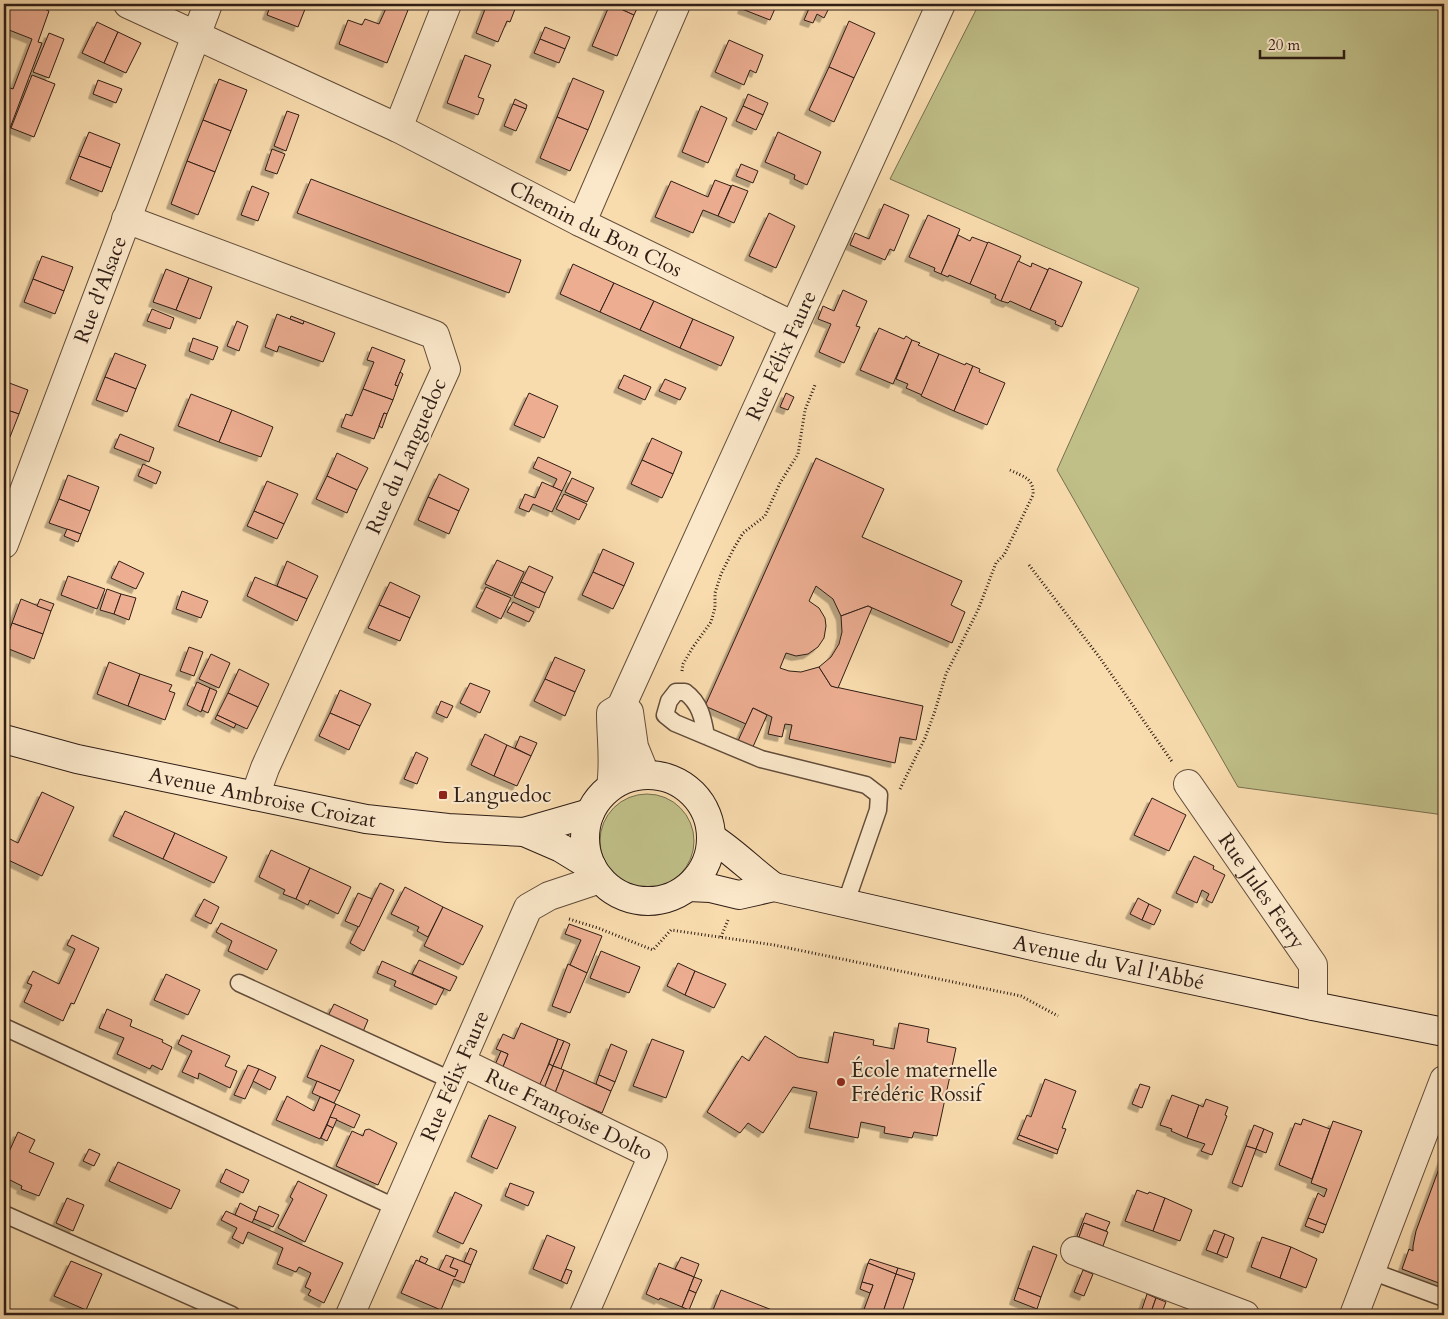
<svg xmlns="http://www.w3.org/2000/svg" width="1448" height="1319" font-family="Cardo,serif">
<defs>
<filter id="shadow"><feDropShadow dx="-4.5" dy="4.5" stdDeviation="0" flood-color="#0004"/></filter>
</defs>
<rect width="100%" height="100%" fill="#f9dcae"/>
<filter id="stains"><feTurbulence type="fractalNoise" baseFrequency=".004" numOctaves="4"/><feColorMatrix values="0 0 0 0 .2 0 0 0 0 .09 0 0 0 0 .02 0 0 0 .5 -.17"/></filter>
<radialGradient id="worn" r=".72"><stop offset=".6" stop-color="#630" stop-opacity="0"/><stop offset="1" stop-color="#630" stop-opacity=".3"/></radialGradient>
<g fill="#c0bf88" stroke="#786e4e">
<polygon points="979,4 1444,4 1444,815 1238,787 1057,470 1139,288 890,179"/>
<circle cx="647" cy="841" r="47"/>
</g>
<g fill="#ecad91" stroke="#2f1d15" filter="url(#shadow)">
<polygon points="11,4 33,4 49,11 38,42 42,43 4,144 4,96 7,87 13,89 32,39 4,28 4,21"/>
<polygon points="271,4 307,4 298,27 267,15"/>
<polygon points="388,4 394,4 408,10 387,63 339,44 348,20 362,25 365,19 379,24"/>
<polygon points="487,4 517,4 510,22 507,21 498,42 476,33"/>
<polygon points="610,4 634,15 617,56 592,46"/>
<polygon points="610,4 639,4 634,15"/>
<polygon points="744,4 777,4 770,20 742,9"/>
<polygon points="811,4 831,4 824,18 817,14 813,23 804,20"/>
<polygon points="849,21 875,33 854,78 829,67"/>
<polygon points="97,22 118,32 104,63 82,53"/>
<polygon points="545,27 570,37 565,49 540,39"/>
<polygon points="118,32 141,43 126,73 104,63"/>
<polygon points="49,33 64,39 49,78 33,72"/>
<polygon points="540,39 565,49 559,63 534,53"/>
<polygon points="729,40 763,55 756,73 750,70 744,85 715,72"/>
<polygon points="465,55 491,65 478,97 484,99 478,115 447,103"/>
<polygon points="829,67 854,78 834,122 809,110"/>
<polygon points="32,75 55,84 34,137 11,128"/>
<polygon points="573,78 604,91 588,130 557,117"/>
<polygon points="219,79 247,90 231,131 203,120"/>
<polygon points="98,80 122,89 116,103 93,94"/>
<polygon points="748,94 768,103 763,115 743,106"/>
<polygon points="515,99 527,105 526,109 513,104"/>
<polygon points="513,104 526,109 516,131 504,126"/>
<polygon points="701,106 727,118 708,163 682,152"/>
<polygon points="743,106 763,115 756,130 736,121"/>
<polygon points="287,111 299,115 286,151 274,146"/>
<polygon points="557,117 588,130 570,171 540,158"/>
<polygon points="203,120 231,131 215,172 187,161"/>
<polygon points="89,132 120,144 111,168 79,156"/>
<polygon points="778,132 821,152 807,185 794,179 795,175 765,162"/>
<polygon points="272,149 285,154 277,174 265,170"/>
<polygon points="79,156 111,168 102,192 70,179"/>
<polygon points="187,161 215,172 198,215 171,204"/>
<polygon points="741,164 758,171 753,183 736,176"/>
<polygon points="311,179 521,260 509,293 297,213"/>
<polygon points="715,180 731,186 718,216 703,210 693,233 655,217 671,181 708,197"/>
<polygon points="732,185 748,191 734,223 718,216"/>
<polygon points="252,186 269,193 258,221 241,215"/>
<polygon points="884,204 909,215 894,251 890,249 885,260 850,245 855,233 869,239"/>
<polygon points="769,213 795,226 776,268 749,256"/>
<polygon points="928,215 960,229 941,274 934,271 935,268 909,257"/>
<polygon points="958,235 970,241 972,237 988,243 970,284 949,275 948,277 941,274"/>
<polygon points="988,242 1021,256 1001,301 995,298 996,295 970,284"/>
<polygon points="42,256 73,267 64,291 33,279"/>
<polygon points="1018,261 1031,267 1032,263 1048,270 1030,310 1010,301 1008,303 1001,301"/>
<polygon points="573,264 614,283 600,312 560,294"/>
<polygon points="1049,268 1082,282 1062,327 1055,324 1056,321 1030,310"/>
<polygon points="166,269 189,278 176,310 153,302"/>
<polygon points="189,278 212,287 200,319 176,310"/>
<polygon points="33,279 64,291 55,314 24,302"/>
<polygon points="614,283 654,301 640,330 600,312"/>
<polygon points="843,290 867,301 856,326 860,327 844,363 819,352 831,324 818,319 823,306 834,311"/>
<polygon points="654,301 693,319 680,348 640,330"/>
<polygon points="152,309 174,318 170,329 147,321"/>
<polygon points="277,314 303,324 304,321 335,333 323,362 279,346 277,352 265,347"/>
<polygon points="291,316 304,321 303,324 290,319"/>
<polygon points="693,319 734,337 721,366 680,348"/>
<polygon points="237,321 248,326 239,351 227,346"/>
<polygon points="879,328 904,339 906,336 912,340 893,384 860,370"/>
<polygon points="193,338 218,347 213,360 189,351"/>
<polygon points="912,340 920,343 918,345 939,354 922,395 906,388 908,384 896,379"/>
<polygon points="372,347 405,360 395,385 398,386 393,400 363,389 374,362 367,360"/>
<polygon points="115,353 146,365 136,389 105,377"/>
<polygon points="939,354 965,365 966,363 973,366 954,411 921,396"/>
<polygon points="973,366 980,369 979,372 1005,383 987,425 954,411"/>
<polygon points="400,372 403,374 398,386 395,385"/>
<polygon points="624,375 651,387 645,400 618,388"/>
<polygon points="105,377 136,389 127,412 96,400"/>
<polygon points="665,379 686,388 680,400 659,391"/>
<polygon points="4,381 28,390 19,414 4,409"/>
<polygon points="363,389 393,400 387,414 384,413 374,439 341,427 346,414 352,416"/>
<polygon points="529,393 558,406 544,438 514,425"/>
<polygon points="786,393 794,397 788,410 780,407"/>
<polygon points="191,394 232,410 219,442 178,426"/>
<polygon points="4,409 19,414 10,437 4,435"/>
<polygon points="232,410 273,427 261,457 219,442"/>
<polygon points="384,413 387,414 382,428 379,426"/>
<polygon points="120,434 154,448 149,462 114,448"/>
<polygon points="652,438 682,452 673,474 642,460"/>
<polygon points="337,453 368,468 357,490 327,476"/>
<polygon points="538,457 571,472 562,491 553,487 557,479 533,468"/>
<polygon points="816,458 884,489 862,537 962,581 951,605 965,612 952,643 868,606 841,616 833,599 816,586 809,601 819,608 825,618 826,626 824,638 818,647 808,654 796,656 786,653 780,668 789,671 801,672 819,667 831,686 923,706 916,740 900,737 895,763 789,739 792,725 785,724 782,737 768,734 772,717 753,708 746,724 705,706"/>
<polygon points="642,460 673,474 662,498 631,484"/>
<polygon points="143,464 161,472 156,484 138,476"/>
<polygon points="439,474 469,489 459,511 428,497"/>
<polygon points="68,475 99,487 90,511 59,499"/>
<polygon points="327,476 357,490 347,513 316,499"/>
<polygon points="572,478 594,488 587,502 565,492"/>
<polygon points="267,481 298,494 284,524 254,511"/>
<polygon points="542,482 562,491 552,512 533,504 529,512 519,508 525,494 535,498"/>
<polygon points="564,494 587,504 579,520 556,509"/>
<polygon points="428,497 459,511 449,534 418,520"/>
<polygon points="59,499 90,511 81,534 49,523"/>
<polygon points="254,511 284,524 277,539 247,526"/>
<polygon points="67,529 81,534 78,542 64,536"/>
<polygon points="603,549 634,563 624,586 593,572"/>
<polygon points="497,560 524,572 512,596 485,584"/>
<polygon points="119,561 144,573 136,589 111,578"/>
<polygon points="287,561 318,576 307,599 277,586"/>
<polygon points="529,566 553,577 545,593 521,582"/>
<polygon points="593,572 624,586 613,609 582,595"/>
<polygon points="68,576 105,589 97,609 61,595"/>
<polygon points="255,577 307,599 297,621 247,596"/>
<polygon points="390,582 420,596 410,618 379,605"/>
<polygon points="521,582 545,593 539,608 514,597"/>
<polygon points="486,587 511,598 501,619 476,607"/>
<polygon points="107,589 121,594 114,614 100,610"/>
<polygon points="182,591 208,601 201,618 176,609"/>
<polygon points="121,594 136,598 129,620 114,614"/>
<polygon points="21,599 51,611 43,634 12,623"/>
<polygon points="40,599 54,604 51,611 37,606"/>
<polygon points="513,602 534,612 529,622 507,612"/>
<polygon points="379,605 410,618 400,641 368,628"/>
<polygon points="868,606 872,608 838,688 831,686 819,667 831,657 839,644 842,632 841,616"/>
<polygon points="12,623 43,634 34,659 4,647"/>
<polygon points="189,647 203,652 194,676 180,671"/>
<polygon points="211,654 230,663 219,688 199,679"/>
<polygon points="555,657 585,670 575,692 545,679"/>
<polygon points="109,662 140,674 128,706 97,694"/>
<polygon points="239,669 269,684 258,707 228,693"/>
<polygon points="140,674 172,685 169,691 175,693 165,720 128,706"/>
<polygon points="545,679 575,692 565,716 534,701"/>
<polygon points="197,682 210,688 201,712 187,705"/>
<polygon points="470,683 490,691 480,713 460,703"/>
<polygon points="210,688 217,691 208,713 202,710"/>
<polygon points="340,690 371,704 360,726 330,713"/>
<polygon points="228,693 258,707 247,729 217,715"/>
<polygon points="441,701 453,706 447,718 436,713"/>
<polygon points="753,708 767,715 752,749 737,743"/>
<polygon points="330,713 360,726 349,750 319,736"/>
<polygon points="217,715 236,724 234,728 215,719"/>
<polygon points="485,734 507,745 494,776 471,765"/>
<polygon points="520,736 537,743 531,756 515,748"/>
<polygon points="507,745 531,756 517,786 494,776"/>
<polygon points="416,752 428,758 417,784 404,779"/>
<polygon points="42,792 74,807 42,876 4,858 4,836 18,843"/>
<polygon points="1152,798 1186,815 1169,851 1134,835"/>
<polygon points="125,811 175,833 163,859 113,836"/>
<polygon points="175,833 227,857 214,883 163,859"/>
<polygon points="271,850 310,868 296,899 283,894 285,890 259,877"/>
<polygon points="1194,856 1214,866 1213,869 1225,875 1212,903 1206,900 1209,894 1202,890 1197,903 1176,893"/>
<polygon points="310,868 351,887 338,914 310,900 308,905 296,899"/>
<polygon points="380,883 394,890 364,951 350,943"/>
<polygon points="405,887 443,907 428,937 417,931 419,927 391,914"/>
<polygon points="358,893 372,899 359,927 345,921"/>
<polygon points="1138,898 1149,904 1142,920 1130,914"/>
<polygon points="204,899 219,907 211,924 195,916"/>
<polygon points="1149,904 1161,910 1154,925 1142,920"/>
<polygon points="443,907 483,926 463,965 424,946"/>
<polygon points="221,923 277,950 267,970 228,951 232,941 216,932"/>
<polygon points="569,924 602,936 587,973 570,965 581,940 565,934"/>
<polygon points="72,935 99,948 74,1004 71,1003 63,1021 24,1002 32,985 27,983 33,971 59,984 75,949 67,945"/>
<polygon points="601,951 640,967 629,993 590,978"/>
<polygon points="419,960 457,977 450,991 412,974"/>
<polygon points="382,961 444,989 436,1005 394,986 396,981 377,973"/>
<polygon points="678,963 695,971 685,995 667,986"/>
<polygon points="568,964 587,973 570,1013 552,1006"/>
<polygon points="695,971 726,984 714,1008 685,995"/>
<polygon points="166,974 200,990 188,1015 154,1000"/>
<polygon points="334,1004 368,1020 362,1034 327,1018"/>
<polygon points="107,1009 132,1020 130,1026 163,1040 162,1042 172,1047 162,1070 152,1065 150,1069 117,1054 124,1038 99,1028"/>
<polygon points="521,1023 558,1039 540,1086 502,1069 508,1054 496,1049 503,1034 514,1039"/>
<polygon points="899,1023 929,1029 927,1042 956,1048 937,1136 914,1132 912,1138 884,1133 885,1127 861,1122 858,1138 809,1128 817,1092 793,1087 763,1133 748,1123 740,1133 707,1112 742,1056 749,1061 765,1036 798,1057 828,1063 834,1032 874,1040 873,1045 894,1049"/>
<polygon points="182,1035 230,1056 225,1066 237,1071 230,1088 199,1073 198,1079 182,1072 192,1051 178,1044"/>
<polygon points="558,1039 564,1041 553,1066 549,1064"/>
<polygon points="652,1039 684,1051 666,1098 633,1086"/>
<polygon points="564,1041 570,1044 561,1069 553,1066"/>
<polygon points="611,1044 627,1051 615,1082 599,1075"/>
<polygon points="321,1045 354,1060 340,1091 307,1077"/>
<polygon points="501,1051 508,1054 502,1069 495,1065"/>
<polygon points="549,1064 553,1066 544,1089 539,1086"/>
<polygon points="248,1065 259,1069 245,1099 234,1095"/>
<polygon points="553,1066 564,1070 555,1093 544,1089"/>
<polygon points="259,1069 276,1077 270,1090 253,1081"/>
<polygon points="564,1070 611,1091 602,1113 555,1093"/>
<polygon points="599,1075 615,1082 611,1091 596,1084"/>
<polygon points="1045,1079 1076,1091 1062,1128 1066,1129 1058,1150 1019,1135 1027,1115 1031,1117"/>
<polygon points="317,1081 340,1091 334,1103 312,1093"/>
<polygon points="1140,1084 1150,1087 1142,1108 1132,1104"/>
<polygon points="1172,1095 1199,1105 1187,1138 1171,1131 1172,1129 1160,1125"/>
<polygon points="287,1096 314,1111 320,1097 336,1104 320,1139 276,1120"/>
<polygon points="1206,1099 1228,1107 1225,1115 1227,1116 1212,1155 1201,1151 1205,1144 1187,1138 1199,1105 1203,1107"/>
<polygon points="336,1104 360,1115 354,1128 330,1117"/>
<polygon points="489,1115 516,1127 497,1169 471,1157"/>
<polygon points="330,1117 337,1119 333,1128 327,1125"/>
<polygon points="1303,1119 1330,1129 1312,1179 1279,1165 1295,1123 1301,1125"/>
<polygon points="1333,1121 1362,1131 1326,1225 1308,1218 1318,1193 1324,1197 1327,1189 1311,1183"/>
<polygon points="327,1125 333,1128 327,1141 321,1138"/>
<polygon points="1254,1125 1264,1129 1256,1149 1246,1146"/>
<polygon points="369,1129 397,1143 378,1185 336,1166 352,1131 363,1136 365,1130"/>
<polygon points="1264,1129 1273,1133 1266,1153 1256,1149"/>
<polygon points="18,1132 35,1140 29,1152 54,1163 39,1196 21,1189 22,1186 4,1177 4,1163"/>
<polygon points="1019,1135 1058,1150 1057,1154 1017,1139"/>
<polygon points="1246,1146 1256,1149 1242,1187 1232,1183"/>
<polygon points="89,1149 100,1154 94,1166 83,1161"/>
<polygon points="1444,1155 1444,1285 1402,1269 1409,1249 1413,1251 1413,1246 1416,1231"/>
<polygon points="118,1162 180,1190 171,1209 109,1181"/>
<polygon points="226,1169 249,1180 243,1193 220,1182"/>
<polygon points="298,1181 327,1195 305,1242 278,1228 293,1199 290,1197"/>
<polygon points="510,1183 534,1192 528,1206 505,1196"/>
<polygon points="1137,1190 1148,1194 1149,1192 1165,1198 1153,1231 1125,1221"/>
<polygon points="455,1192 482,1205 463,1244 437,1232"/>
<polygon points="67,1198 84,1205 73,1231 56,1223"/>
<polygon points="1165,1198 1192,1210 1180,1241 1153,1231"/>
<polygon points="240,1203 257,1212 252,1223 235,1215"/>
<polygon points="259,1206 279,1215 273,1227 254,1219"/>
<polygon points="226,1211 343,1263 324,1303 308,1295 311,1290 305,1287 311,1273 299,1267 296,1272 277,1264 283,1248 248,1232 243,1244 232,1238 237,1228 221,1220"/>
<polygon points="1086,1213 1110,1222 1106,1231 1084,1223 1079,1237 1077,1236"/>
<polygon points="1308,1218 1326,1225 1323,1233 1305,1226"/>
<polygon points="1084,1223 1108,1232 1103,1246 1079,1237"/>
<polygon points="1214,1230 1225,1234 1217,1254 1206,1250"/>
<polygon points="1225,1234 1234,1238 1227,1258 1217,1254"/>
<polygon points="547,1235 575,1247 561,1281 533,1269"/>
<polygon points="1262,1237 1291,1247 1280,1278 1251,1267"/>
<polygon points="1033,1246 1057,1255 1041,1297 1018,1288"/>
<polygon points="1291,1247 1317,1259 1306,1288 1280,1278"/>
<polygon points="470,1248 477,1251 471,1265 464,1262"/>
<polygon points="446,1255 454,1258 450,1267 458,1270 455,1277 439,1270"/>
<polygon points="421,1256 428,1259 425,1264 419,1261"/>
<polygon points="681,1257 699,1264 694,1277 675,1269"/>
<polygon points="454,1258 471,1265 464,1283 454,1279 441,1310 401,1293 416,1260 455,1277 458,1270 450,1267"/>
<polygon points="870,1259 898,1268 896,1274 868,1263"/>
<polygon points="71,1261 102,1274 86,1310 54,1296"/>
<polygon points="659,1263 694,1277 682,1307 660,1298 659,1300 646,1294"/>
<polygon points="868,1263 896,1274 882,1315 862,1315 873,1285 862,1282"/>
<polygon points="898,1268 915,1273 913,1280 896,1274"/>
<polygon points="566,1269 572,1271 567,1284 561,1281"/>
<polygon points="1083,1270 1093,1274 1084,1296 1074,1292"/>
<polygon points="896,1274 913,1280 901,1315 882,1315"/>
<polygon points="694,1277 702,1280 696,1293 689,1290"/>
<polygon points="862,1282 873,1285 870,1293 860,1289"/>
<polygon points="1018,1288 1041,1297 1037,1309 1014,1300"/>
<polygon points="689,1290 696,1293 689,1310 682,1307"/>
<polygon points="721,1290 772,1310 770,1315 711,1315"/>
<polygon points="1147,1294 1156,1298 1150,1315 1140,1315"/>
<polygon points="1156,1298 1166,1302 1161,1315 1150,1315"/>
</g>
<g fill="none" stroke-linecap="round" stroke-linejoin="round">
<g stroke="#624d3b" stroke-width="19">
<g id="lane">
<path d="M706,736C703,718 700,703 685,692H676L669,701L665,715L675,723L761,759L866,785L879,795L878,810L846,902"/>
<polyline points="239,983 453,1081"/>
<polyline points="4,1027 397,1208"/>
<polyline points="4,1214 232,1315"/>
<polyline points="1371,1271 1444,1298"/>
</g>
</g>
<g stroke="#624d3b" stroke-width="30">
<g id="street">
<path id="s1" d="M128,4L398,128L580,222L794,326"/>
<polyline points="398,128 447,4"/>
<polyline points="126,219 435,335 446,369 265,768 255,796"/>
<polyline points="580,222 587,210 676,4"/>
<path id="s2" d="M4,544L208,4"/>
<polyline points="621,707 629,712 634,747 645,774"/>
<path id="s3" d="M1188,784L1313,965V1006"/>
<path id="s4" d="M611,786C615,762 611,738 611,713L621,707L941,4"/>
<path id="s5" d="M461,1062L653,1155L584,1314L588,1315"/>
<polyline points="1075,1251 1245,1315"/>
<path id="s6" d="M350,1315L528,908L549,896L600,879"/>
<polyline points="1354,1315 1444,1080"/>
</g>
</g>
<g stroke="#2f1d15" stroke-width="30">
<g id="secondary">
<path id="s7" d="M4,739L77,759L366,819L448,828L524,832L590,813"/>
<circle cx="648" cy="838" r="63"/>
<polyline points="524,832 561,848 592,867"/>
<path d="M712,838C734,852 752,871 774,887"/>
<path id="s8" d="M689,887L710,888L739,895L774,887L1037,947L1313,1006L1444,1032"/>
</g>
</g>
<g stroke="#2f1d15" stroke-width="3" stroke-dasharray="1 2.5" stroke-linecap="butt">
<polyline points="1029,565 1100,658 1173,763"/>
<polyline points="682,671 683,664 693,647 711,622 715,608 715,593 721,574 734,548 743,533 765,516 780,483 798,454 805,410 815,385"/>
<path d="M900,789L925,738L935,711L946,674L978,610L996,563L1004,555L1033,495C1034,478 1024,477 1010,470"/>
<polyline points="569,919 598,928 653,950 671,930 774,945 1021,996 1058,1016"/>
<polyline points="721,937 728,920"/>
</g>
<use href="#lane" stroke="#fbe8ca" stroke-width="16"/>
<use href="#street" stroke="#fbe8ca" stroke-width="28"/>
<use href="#secondary" stroke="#fbe8ca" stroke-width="28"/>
</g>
<g fill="#8f2418" stroke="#fbe8ca" stroke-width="2">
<rect x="438" y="790" width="10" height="10" rx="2.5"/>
<circle cx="841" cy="1082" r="5"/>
</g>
<g text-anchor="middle" stroke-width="4" stroke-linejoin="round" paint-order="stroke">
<g font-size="21" fill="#2f1d15" stroke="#fbe8ca">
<text dy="7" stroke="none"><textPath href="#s1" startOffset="519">Chemin du Bon Clos</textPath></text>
<text dy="7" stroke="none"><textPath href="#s2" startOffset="272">Rue d'Alsace</textPath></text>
<text dy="7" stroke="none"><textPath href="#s4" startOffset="471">Rue Félix Faure</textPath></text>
<text transform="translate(406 456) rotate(-66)" y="7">Rue du Languedoc</text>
<text dy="7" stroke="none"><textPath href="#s7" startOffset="265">Avenue Ambroise Croizat</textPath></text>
<text dy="7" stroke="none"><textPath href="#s3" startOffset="130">Rue Jules Ferry</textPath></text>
<text dy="7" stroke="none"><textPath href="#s8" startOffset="430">Avenue du Val l'Abbé</textPath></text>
<text dy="7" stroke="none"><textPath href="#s6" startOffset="261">Rue Félix Faure</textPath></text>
<text dy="7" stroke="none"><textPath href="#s5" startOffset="120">Rue Françoise Dolto</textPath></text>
</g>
<g font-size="21" fill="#2f1d15" stroke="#fbe8ca" text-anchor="start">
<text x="453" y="802">Languedoc</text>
<text x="851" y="1077">École maternelle<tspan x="851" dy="24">Frédéric Rossif</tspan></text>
</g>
</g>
<rect width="1448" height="1319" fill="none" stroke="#f9dcae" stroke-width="20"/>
<rect x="5" y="5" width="1438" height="1309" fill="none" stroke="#2f1d15" stroke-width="2.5"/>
<rect x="10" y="10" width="1428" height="1299" fill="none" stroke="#2f1d15"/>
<path d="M1260 50v8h84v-8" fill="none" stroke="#2f1d15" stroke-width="2.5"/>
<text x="1268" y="50" font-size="15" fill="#2f1d15" stroke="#fbe8ca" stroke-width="4" paint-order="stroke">20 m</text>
<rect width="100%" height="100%" filter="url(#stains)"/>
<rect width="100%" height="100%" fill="url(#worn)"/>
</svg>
